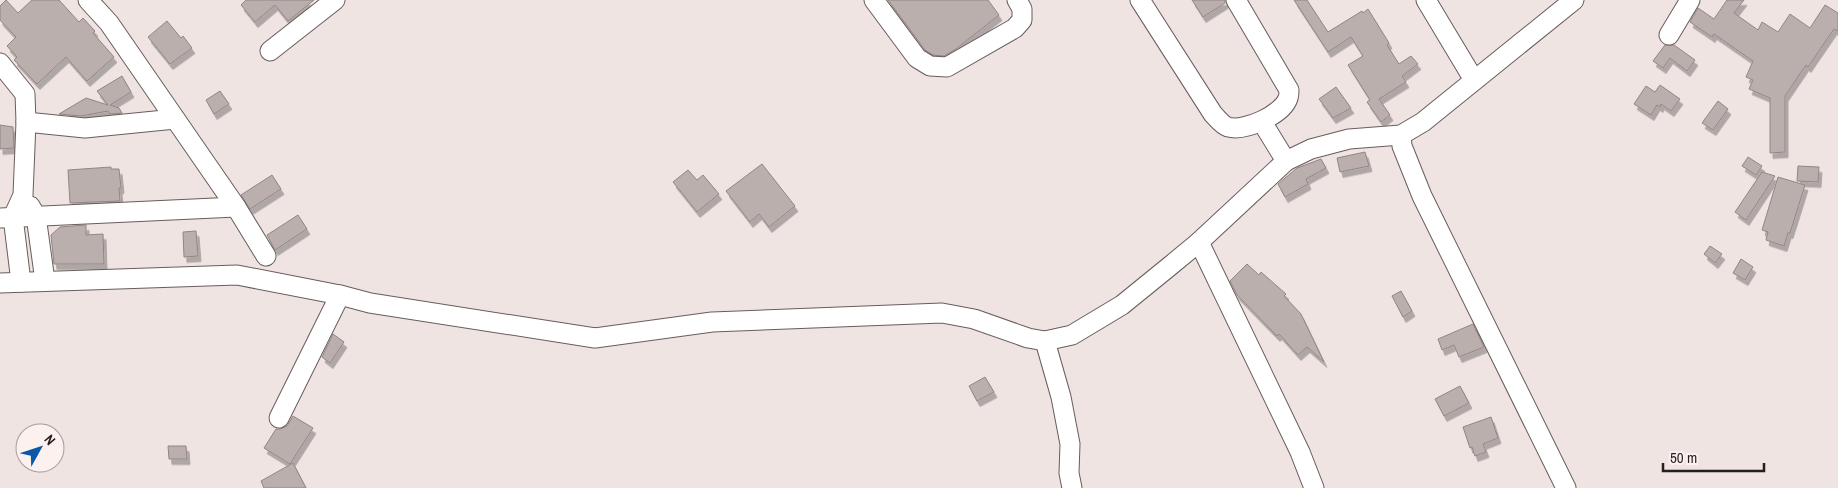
<svg xmlns="http://www.w3.org/2000/svg" width="1838" height="488" font-family="'Archivo Narrow',sans-serif">
<defs>
<filter id="shadow"><feDropShadow dx="3" dy="5.5" stdDeviation="0" flood-color="#0004"/></filter>
</defs>
<rect width="100%" height="100%" fill="#efe4e2"/>
<g fill="#baafad" stroke="#908684" filter="url(#shadow)">
<polygon points="6,0 18,13 32,0 59,0 79,22 83,18 95,31 93,33 114,57 87,81 66,57 37,84 14,60 17,57 7,46 16,37 0,20 0,6"/>
<polygon points="246,0 314,0 288,21 275,5 255,22 241,5"/>
<polygon points="888,0 988,0 999,15 956,49 944,56 933,55 925,50"/>
<polygon points="1192,0 1225,0 1225,3 1203,17"/>
<polygon points="1294,0 1307,0 1328,32 1362,11 1363,13 1368,9 1389,43 1387,45 1399,64 1411,56 1418,64 1402,76 1406,82 1379,99 1390,115 1381,122 1367,102 1370,100 1348,65 1363,56 1351,37 1328,52"/>
<polygon points="1727,0 1744,0 1734,13 1758,30 1762,22 1778,32 1790,14 1810,28 1825,5 1838,13 1838,31 1834,29 1808,67 1806,65 1785,96 1785,152 1770,153 1770,98 1749,89 1753,80 1746,77 1753,61 1714,34 1712,37 1690,22 1698,8 1714,19"/>
<polygon points="167,21 181,38 183,36 192,48 170,64 148,37"/>
<polygon points="1665,45 1674,45 1695,60 1687,71 1670,58 1663,68 1653,61"/>
<polygon points="122,76 131,92 110,105 119,108 122,113 110,114 108,111 81,116 59,114 86,98 108,105 97,91"/>
<polygon points="1660,85 1680,99 1671,111 1661,104 1660,107 1657,105 1651,115 1634,104 1646,86 1655,92"/>
<polygon points="1336,87 1351,108 1333,118 1319,99"/>
<polygon points="220,91 229,104 214,114 206,100"/>
<polygon points="1718,101 1728,109 1713,130 1702,123"/>
<polygon points="0,125 13,127 14,148 0,149"/>
<polygon points="1365,152 1369,166 1340,172 1337,158"/>
<polygon points="1748,157 1762,166 1756,175 1742,166"/>
<polygon points="1321,159 1326,168 1306,179 1308,184 1285,197 1278,184 1297,168"/>
<polygon points="762,164 795,206 769,227 759,214 750,222 726,191"/>
<polygon points="1798,166 1819,167 1818,182 1797,181"/>
<polygon points="111,167 111,169 119,169 121,188 119,188 120,201 70,203 68,170"/>
<polygon points="688,170 697,180 703,175 719,194 697,212 673,182"/>
<polygon points="1762,172 1775,176 1746,220 1735,212"/>
<polygon points="272,175 281,189 250,209 241,195"/>
<polygon points="1778,177 1805,185 1790,233 1788,233 1784,246 1766,240 1768,232 1762,230"/>
<polygon points="298,215 307,229 275,250 267,235"/>
<polygon points="86,225 86,235 103,234 104,264 54,264 51,235 60,227"/>
<polygon points="196,231 198,256 184,257 183,232"/>
<polygon points="1710,246 1722,254 1715,263 1704,254"/>
<polygon points="1741,259 1753,267 1745,280 1733,273"/>
<polygon points="1247,264 1259,275 1261,272 1286,294 1284,296 1301,314 1324,362 1307,347 1298,355 1279,334 1277,336 1237,295 1230,281"/>
<polygon points="1401,291 1412,311 1403,317 1392,296"/>
<polygon points="1473,324 1484,347 1459,357 1454,345 1442,350 1438,339"/>
<polygon points="333,334 344,342 330,363 322,357"/>
<polygon points="985,377 994,392 977,401 969,386"/>
<polygon points="1460,386 1469,403 1444,416 1435,399"/>
<polygon points="293,416 313,428 290,464 264,448 276,429 280,429 287,426"/>
<polygon points="1491,417 1498,438 1483,444 1486,452 1475,456 1472,447 1470,448 1463,427"/>
<polygon points="168,446 186,446 187,459 169,459"/>
<polygon points="293,463 306,488 264,488 261,481"/>
</g>
<g fill="none" stroke-linecap="round" stroke-linejoin="round">
<g stroke="#675d5c" stroke-width="21">
<g id="minor">
<polyline points="88,0 109,23 236,207 266,256"/>
<polyline points="874,0 917,58 930,66 947,67 1015,28 1022,20 1022,9 1017,0"/>
<path d="M1140,0L1213,114C1217,118 1222,125 1228,127C1245,132 1283,114 1288,98C1289,97 1289,90 1289,90L1236,0"/>
<polyline points="1426,0 1474,80"/>
<polyline points="1669,35 1690,0"/>
<polyline points="270,51 335,0"/>
<polyline points="0,63 25,94 26,122 23,195 13,217 21,282"/>
<polyline points="26,122 85,128 175,119"/>
<polyline points="1262,122 1286,161"/>
<polyline points="1401,135 1402,146 1422,196 1566,488"/>
<polyline points="30,206 36,216 45,281"/>
<polyline points="0,218 236,207"/>
<polyline points="1199,242 1300,452 1314,488"/>
<polyline points="0,283 237,275 340,295 370,303 595,338 712,322 942,313 974,319 1028,338 1045,341 1072,335 1122,305 1170,266 1199,242 1286,161 1311,149 1349,139 1401,135 1423,122 1574,0"/>
<polyline points="1045,341 1061,397 1070,444 1069,473 1072,488"/>
<polyline points="279,418 340,295"/>
</g>
</g>
<use href="#minor" stroke="#fff" stroke-width="19"/>
</g>
<g transform="translate(40 448) rotate(50)"><circle r="24" fill="#fdf1f0" stroke="#a69d9c"/>
<path d="M0-4L9 19L0 12L-9 19Z" fill="#0a58a7"/>
<text y="-8" font-size="14" font-weight="bold" text-anchor="middle" fill="#231f1e">N</text>
</g>
<path d="M1663 463v8h101v-8" fill="none" stroke="#231f1e" stroke-width="2.5"/>
<text x="1670" y="463" font-size="15" fill="#231f1e" stroke="#fdf1f0" stroke-width="4" paint-order="stroke">50 m</text>
</svg>
